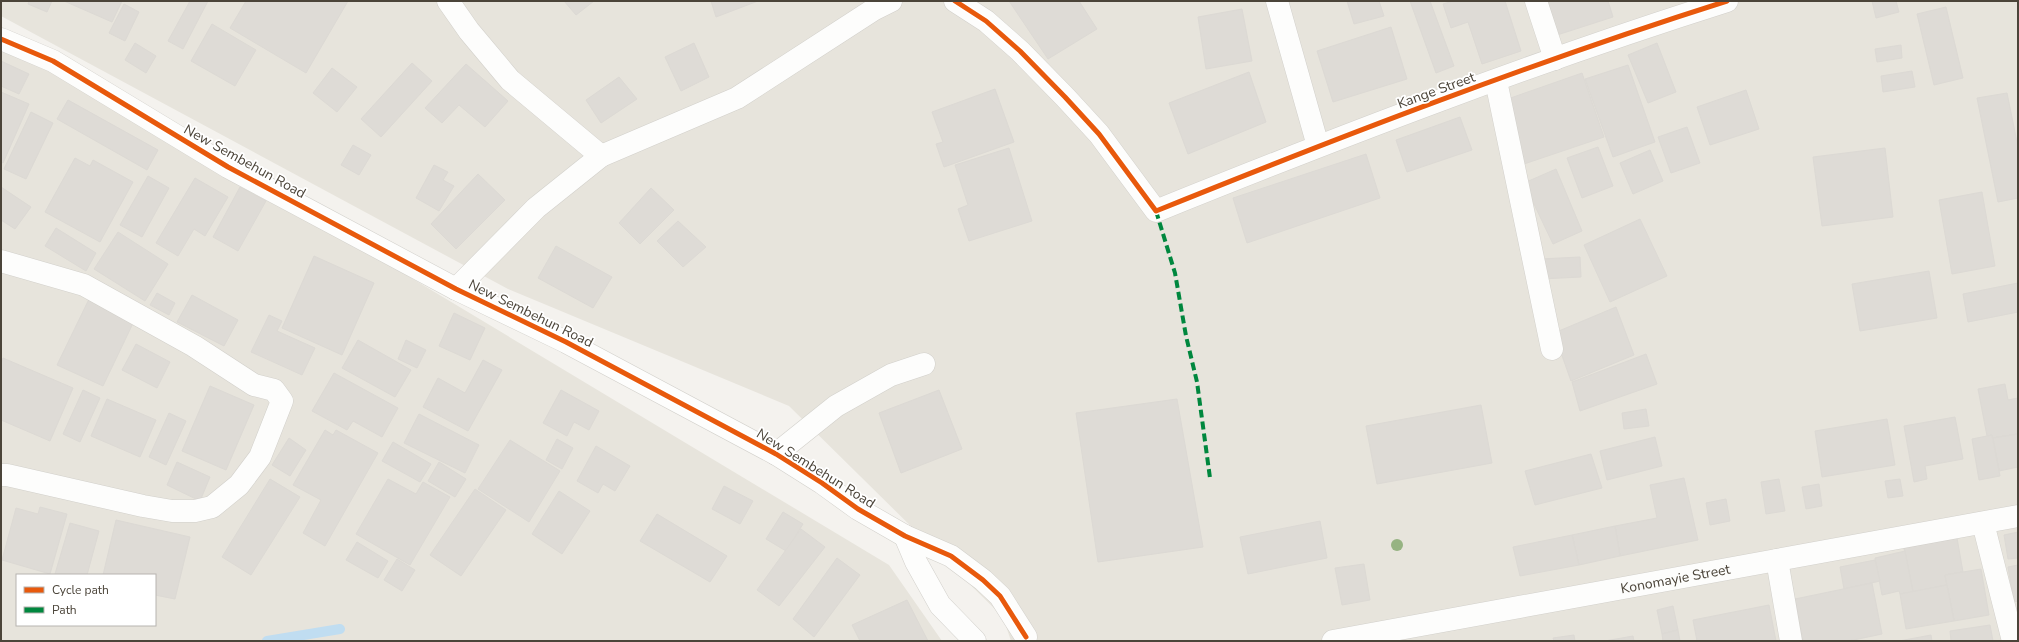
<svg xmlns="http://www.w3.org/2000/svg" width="2019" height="642" font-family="'Nunito Sans',sans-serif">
<rect width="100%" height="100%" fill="#f4f2ee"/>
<g fill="#e7e4dc" fill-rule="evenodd">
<polygon points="1,1 2018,1 2018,641 1011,641 1003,617 789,406 508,289 1,16"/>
<path d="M1,46L42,65L293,207L889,565L942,641H1ZM17,575H155V625H17Z"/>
</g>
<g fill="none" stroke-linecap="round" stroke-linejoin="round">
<polyline stroke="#c0ddf1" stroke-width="10" points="267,641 340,629"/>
</g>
<g fill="#dedbd6" stroke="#dcd9d4">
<polygon points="29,1 52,1 47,12 28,4"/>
<polygon points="64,1 122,1 112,22"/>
<polygon points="190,1 208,1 183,49 168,41"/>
<polygon points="246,1 348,1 306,73 230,28"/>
<polygon points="564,1 594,1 576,15"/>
<polygon points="711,1 758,1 716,17"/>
<polygon points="1009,1 1079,1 1097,29 1048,59"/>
<polygon points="1347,1 1379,1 1384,16 1354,24"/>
<polygon points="1410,1 1430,1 1454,66 1436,73"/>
<polygon points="1453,1 1505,1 1521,51 1482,64 1468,22 1451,28 1443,4"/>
<polygon points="1542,1 1608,1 1613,17 1554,36"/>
<polygon points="1872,1 1896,1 1899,12 1876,18"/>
<polygon points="124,4 139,12 125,41 109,33"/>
<polygon points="1946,7 1963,78 1934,85 1917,14"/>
<polygon points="1242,9 1252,61 1206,69 1198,17"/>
<polygon points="212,24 256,50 235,86 191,61"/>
<polygon points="1391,27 1407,79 1333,102 1317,51"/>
<polygon points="135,43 156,56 146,73 125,60"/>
<polygon points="694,43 709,77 681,91 665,57"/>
<polygon points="1657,43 1676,92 1648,103 1628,55"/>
<polygon points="1901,45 1902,58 1877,62 1875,49"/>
<polygon points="1,61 29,74 19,94 1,86"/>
<polygon points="412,63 432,81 381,137 361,119"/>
<polygon points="466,64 508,101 485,127 459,105 442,123 425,108"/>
<polygon points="1628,65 1655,142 1613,157 1585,79"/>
<polygon points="332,68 357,87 337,112 313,93"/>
<polygon points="1912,71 1915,87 1883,92 1881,76"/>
<polygon points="1249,72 1266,122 1188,154 1169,103"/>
<polygon points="1582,73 1604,137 1524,164 1502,101"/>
<polygon points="619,77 637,99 601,123 586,100"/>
<polygon points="995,89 1014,142 944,167 936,144 943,142 932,112"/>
<polygon points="1746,90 1759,129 1710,145 1697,107"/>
<polygon points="1,92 29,104 3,163 1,162"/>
<polygon points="2007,93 2018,147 2018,198 1998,202 1977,98"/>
<polygon points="68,100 158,150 147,170 57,119"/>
<polygon points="31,112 53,123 26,179 4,169"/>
<polygon points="1460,117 1472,150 1407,172 1396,140"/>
<polygon points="1687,127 1700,163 1671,173 1658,137"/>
<polygon points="353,145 371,155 359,175 341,165"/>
<polygon points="1598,147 1613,186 1582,198 1567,158"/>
<polygon points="1009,148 1032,221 969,241 958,209 968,205 955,165"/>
<polygon points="1885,148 1893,217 1822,226 1813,157"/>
<polygon points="1650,150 1663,181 1633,194 1620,163"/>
<polygon points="1366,154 1380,198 1247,243 1233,198"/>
<polygon points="75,158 90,166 93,160 133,182 100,242 45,212"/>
<polygon points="434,165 448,172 443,180 454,186 439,211 416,198"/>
<polygon points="1556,169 1582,231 1553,244 1524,183"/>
<polygon points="478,174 505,200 456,249 431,224"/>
<polygon points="148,176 169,188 142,237 120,225"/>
<polygon points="195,178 228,197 205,236 194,229 178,256 156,243"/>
<polygon points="1,187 31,207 15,229 1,220"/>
<polygon points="240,187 266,201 238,251 213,237"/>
<polygon points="651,188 674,210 640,244 619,223"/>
<polygon points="1982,192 1995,266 1952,274 1939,200"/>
<polygon points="1640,219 1667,276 1610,302 1584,245"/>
<polygon points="678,221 706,247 683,267 657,241"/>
<polygon points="56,228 96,253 86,271 45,246"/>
<polygon points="118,232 168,264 145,301 94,269"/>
<polygon points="556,246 612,277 593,308 538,278"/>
<polygon points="314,256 374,283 342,355 282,328"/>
<polygon points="1580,257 1581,277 1541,279 1540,259"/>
<polygon points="1929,271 1937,318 1860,331 1852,284"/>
<polygon points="2018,283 2018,312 1968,322 1963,294"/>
<polygon points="157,293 175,303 169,315 150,305"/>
<polygon points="91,295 136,317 103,386 57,365"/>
<polygon points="192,295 238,320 224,346 177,322"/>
<polygon points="1616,307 1634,355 1571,381 1554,333"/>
<polygon points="454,313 485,328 470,360 439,346"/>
<polygon points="269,315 282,321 277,331 315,348 302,375 251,352"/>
<polygon points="358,340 411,370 395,397 342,368"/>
<polygon points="406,340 426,350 417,368 398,359"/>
<polygon points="136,344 170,362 157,388 122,370"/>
<polygon points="1646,354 1657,384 1580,411 1572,382"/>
<polygon points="3,358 73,388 50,441 1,420 1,363"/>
<polygon points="483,360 502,370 468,431 423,407 438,378 465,393"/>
<polygon points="334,373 398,408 382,437 353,421 347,430 312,411"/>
<polygon points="2005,384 2008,400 2018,398 2018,434 1993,438 1992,435 1987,436 1978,389"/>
<polygon points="210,386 254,405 226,470 182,451"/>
<polygon points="83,390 100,398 80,442 63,434"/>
<polygon points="561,390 599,411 589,430 574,422 567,436 543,423"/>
<polygon points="939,390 962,449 901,473 879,413"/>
<polygon points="107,399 156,420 140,457 91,436"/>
<polygon points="1177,399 1203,547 1098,562 1076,413"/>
<polygon points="1481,405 1492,463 1377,484 1366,426"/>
<polygon points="1646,409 1649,426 1624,429 1622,413"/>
<polygon points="169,413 186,421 166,465 149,457"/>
<polygon points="419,414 479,445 465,473 404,443"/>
<polygon points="1955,417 1963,459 1925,466 1927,479 1914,482 1904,426"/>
<polygon points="1887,419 1895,465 1822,477 1815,431"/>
<polygon points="325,430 333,435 336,430 378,453 325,546 303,533 321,500 293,485"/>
<polygon points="2018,434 2018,467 1999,471 1993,438"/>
<polygon points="1992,435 2000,476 1979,480 1972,439"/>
<polygon points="1655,437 1662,466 1607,480 1600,451"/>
<polygon points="289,438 306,450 290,476 272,465"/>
<polygon points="557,439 573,448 562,469 546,460"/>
<polygon points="510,440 560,471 529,522 478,489"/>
<polygon points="393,442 431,464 420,482 382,461"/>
<polygon points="596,446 630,466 615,491 603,484 598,493 577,481"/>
<polygon points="1591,454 1602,488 1535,505 1525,471"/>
<polygon points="177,462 210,477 200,501 167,485"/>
<polygon points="439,462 466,479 455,497 428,481"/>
<polygon points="1684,478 1698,540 1620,556 1615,526 1657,518 1650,485"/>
<polygon points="270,479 300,497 251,575 222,557"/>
<polygon points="388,479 416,494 423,482 450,497 410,565 356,534"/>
<polygon points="1779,479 1785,511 1766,514 1761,482"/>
<polygon points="1900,479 1903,496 1888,498 1885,481"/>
<polygon points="1819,484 1822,506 1806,509 1802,487"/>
<polygon points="724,486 753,501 740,524 712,509"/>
<polygon points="475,489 506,510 461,576 430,555"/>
<polygon points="559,491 590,511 562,554 532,534"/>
<polygon points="1726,499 1730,521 1710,525 1706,503"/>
<polygon points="40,507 67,514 50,574 2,560 16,508 38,514"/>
<polygon points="783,512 803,524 786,551 766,539"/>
<polygon points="657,514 727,556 710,582 640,541"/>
<polygon points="116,520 190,537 175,599 155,595 155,575 103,575"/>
<polygon points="1320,521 1327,558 1248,574 1240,537"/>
<polygon points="70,523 99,531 87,575 55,574"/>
<polygon points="1615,526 1620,556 1579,565 1572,535"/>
<polygon points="801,529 825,547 779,606 757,590"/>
<polygon points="2018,532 2018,558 2008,559 2004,535"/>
<polygon points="1572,535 1579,565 1520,576 1513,547"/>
<polygon points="1957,538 1963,572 1945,575 1947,585 1913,592 1904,548"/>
<polygon points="357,542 388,561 378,578 346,560"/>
<polygon points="1905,551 1913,592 1900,594 1899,591 1882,595 1875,558"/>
<polygon points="837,558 860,575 814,637 793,619"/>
<polygon points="397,559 415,570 402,591 384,580"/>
<polygon points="1875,560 1880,581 1844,589 1840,567"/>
<polygon points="1364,564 1370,600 1342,605 1335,568"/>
<polygon points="2018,565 2018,601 2014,602 2008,567"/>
<polygon points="1981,569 1989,615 1954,621 1945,575"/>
<polygon points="1872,583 1882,634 1849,641 1803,641 1795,599"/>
<polygon points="1947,585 1954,621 1906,629 1900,594"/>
<polygon points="907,600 928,641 860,641 852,625"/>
<polygon points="1769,605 1776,641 1697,641 1693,620"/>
<polygon points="1673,606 1678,630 1662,634 1657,610"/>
<polygon points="1990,625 1993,641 1951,641 1950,631"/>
<polygon points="1678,630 1680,641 1663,641 1662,634"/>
<polygon points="1574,635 1575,641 1554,641 1553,638"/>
<polygon points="1931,635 1932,641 1899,641"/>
<polygon points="1633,636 1634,641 1605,641"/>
</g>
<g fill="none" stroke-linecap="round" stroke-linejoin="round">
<g stroke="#d2d0cb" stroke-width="23">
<g id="minor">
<polyline points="448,1 469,31 510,80 601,156"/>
<path d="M955,1L986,21L1020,51L1065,97L1099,134L1156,211C1344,135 1534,62 1727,1"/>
<polyline points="1277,1 1318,146"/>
<polyline points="1536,1 1555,59"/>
<polyline points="1,39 53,61 228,167 456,289 566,342 776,454 822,483 858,509 905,536 951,556 983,580 1000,596 1026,637"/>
<polyline points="1496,81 1552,349"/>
<polyline points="1,261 84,285 194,346 254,385 274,390 282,401 260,457 239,485 212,507 195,511 172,511 143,506 7,475 1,475"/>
<polyline points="456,289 536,208 601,156 737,98 873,10 891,1"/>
<polyline points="776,454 836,406 891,375 924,364"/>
<polyline points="1983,523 2013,641"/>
<polyline points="905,536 916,562 940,605 975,641"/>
<polyline points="1777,560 1791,641"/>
<path id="s1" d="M1333,641L2018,516"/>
</g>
</g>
<use href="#minor" stroke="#fdfdfc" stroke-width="22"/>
<polyline stroke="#00873e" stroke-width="4" stroke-dasharray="8 4" stroke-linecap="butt" points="1156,211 1175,273 1186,336 1197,382 1210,478"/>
<g stroke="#fff" stroke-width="8">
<g id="cycleway">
<path d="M955,1L986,21L1020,51L1065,97L1099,134L1156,211C1344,135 1534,62 1727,1"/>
<polyline points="1,39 53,61 228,167 456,289 566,342 776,454 822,483 858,509 905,536 951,556 983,580 1000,596 1026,637"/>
</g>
</g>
<use href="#cycleway" stroke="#e8590c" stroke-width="5"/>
</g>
<circle fill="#96b382" cx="1397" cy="545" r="6"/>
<g text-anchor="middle" stroke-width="3.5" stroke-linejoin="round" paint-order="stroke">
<g font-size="14" fill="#4b4439" stroke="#fff">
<text transform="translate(1436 90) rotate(-20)" y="5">Kange Street</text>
<text transform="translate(245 161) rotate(29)" y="5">New Sembehun Road</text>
<text transform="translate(531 313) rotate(26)" y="5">New Sembehun Road</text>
<text transform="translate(816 468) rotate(32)" y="5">New Sembehun Road</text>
<text dy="5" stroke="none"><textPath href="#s1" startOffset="348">Konomayie Street</textPath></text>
</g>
</g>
<rect width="2019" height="642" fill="none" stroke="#4b4439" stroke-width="4"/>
<rect x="16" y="574" width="140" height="52" fill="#ffffff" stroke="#b7b4b0"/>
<rect x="24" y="587" width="20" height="6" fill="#e8590c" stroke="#b7b4b0"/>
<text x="52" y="594" font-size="12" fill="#4b4439">Cycle path</text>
<rect x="24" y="607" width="20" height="6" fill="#00873e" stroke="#b7b4b0"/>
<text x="52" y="614" font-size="12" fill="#4b4439">Path</text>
</svg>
